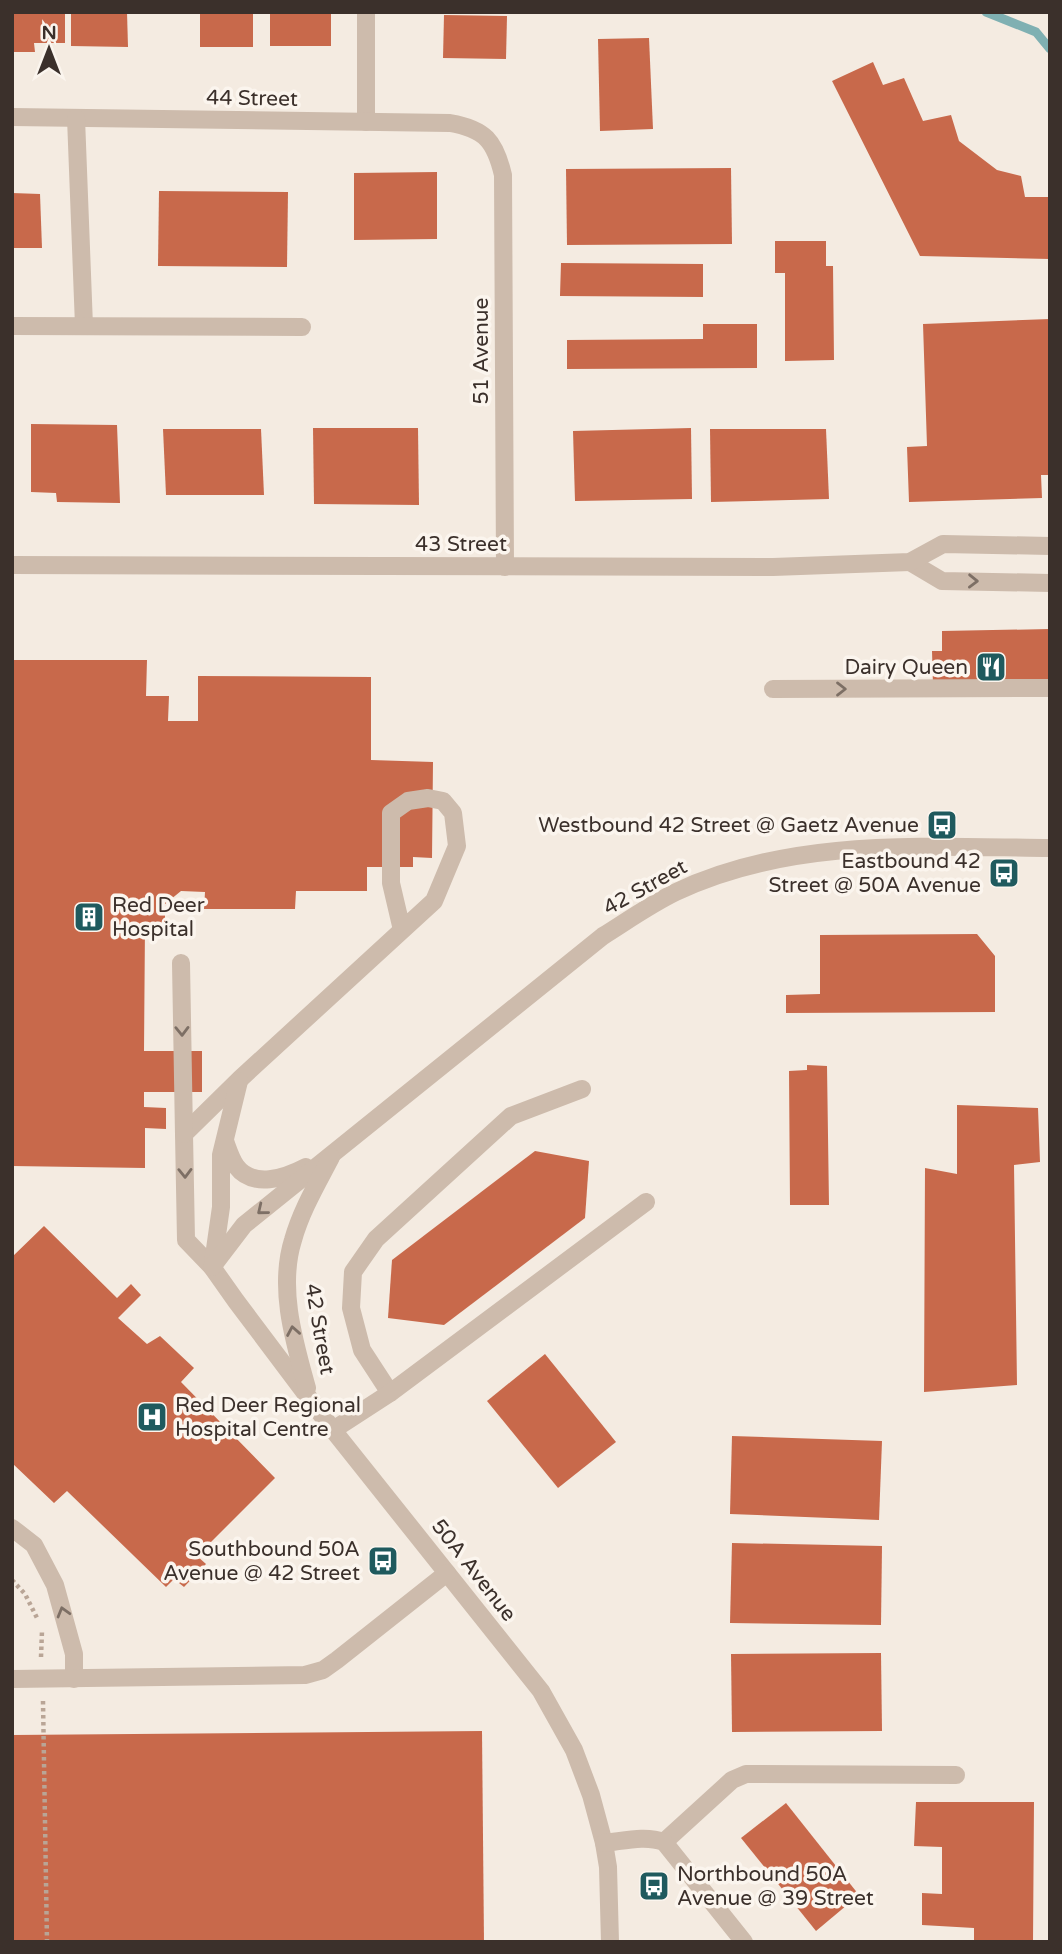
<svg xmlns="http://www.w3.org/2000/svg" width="1062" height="1954" font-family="'Varela Round',sans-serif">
<rect width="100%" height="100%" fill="#f4ebe1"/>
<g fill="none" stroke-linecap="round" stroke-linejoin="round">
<polyline stroke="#7fb0b2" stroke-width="9" points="986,12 1036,32 1050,49"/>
</g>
<g fill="#c8694b">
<polygon points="12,12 65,12 65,43 34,43 35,52 12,52"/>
<polygon points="71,12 127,12 128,47 71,46"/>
<rect x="200" y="12" width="53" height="35"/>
<rect x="270" y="12" width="61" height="34"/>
<polygon points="444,15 507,16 506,59 443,58"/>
<polygon points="649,38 653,129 600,131 598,39"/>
<polygon points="873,62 883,85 904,78 923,121 951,115 959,141 997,170 1021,176 1025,197 1050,197 1050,259 920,256 832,81"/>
<polygon points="731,168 732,244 567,245 566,169"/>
<polygon points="437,172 437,239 354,240 354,173"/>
<polygon points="159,191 288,192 287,267 158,266"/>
<polygon points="12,193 40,194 42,248 12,248"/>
<polygon points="775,241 826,241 826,266 833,266 834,360 785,361 785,273 775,273"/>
<polygon points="561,263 703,264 703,297 560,296"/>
<polygon points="1050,319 1050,475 1041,475 1042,498 909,502 907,447 927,446 923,324"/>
<polygon points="703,324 757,324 757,368 567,369 567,340 703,339"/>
<polygon points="31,424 117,425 120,503 57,502 56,493 31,492"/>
<polygon points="313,428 418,428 419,505 314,504"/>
<polygon points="691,428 692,499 575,501 573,431"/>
<polygon points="163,429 261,429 264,495 166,495"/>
<polygon points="710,429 826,429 829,499 711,502"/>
<polygon points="1050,629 1050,683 933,685 932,651 942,651 942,631"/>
<polygon points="12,660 147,660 146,696 169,696 168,721 198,721 198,676 371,677 371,760 433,762 432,858 413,857 413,867 367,867 367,891 296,891 295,909 204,909 205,892 181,891 165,904 165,925 145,925 144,1051 202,1051 202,1092 144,1092 144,1107 166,1108 166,1129 145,1128 145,1168 12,1166"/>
<polygon points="977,934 995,956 995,1012 786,1013 786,995 820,994 820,935"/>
<polygon points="807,1065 827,1066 829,1205 790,1205 789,1071 807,1070"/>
<polygon points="957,1105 1038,1108 1040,1162 1014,1165 1017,1385 924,1392 925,1168 957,1174"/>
<polygon points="535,1151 589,1161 585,1218 444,1325 388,1318 392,1260"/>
<polygon points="44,1226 117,1298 131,1284 141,1295 118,1318 147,1344 160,1336 194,1368 181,1382 275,1478 197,1556 206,1564 184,1587 174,1579 166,1587 67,1491 54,1503 12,1463 12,1257"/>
<polygon points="545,1354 616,1442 558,1488 487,1401"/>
<polygon points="732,1436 882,1441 879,1520 730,1514"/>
<polygon points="732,1543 882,1546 881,1625 730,1623"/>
<polygon points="881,1653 882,1731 732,1732 731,1654"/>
<polygon points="482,1731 484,1942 12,1942 12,1735"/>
<polygon points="916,1802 1034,1802 1033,1942 974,1942 974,1928 922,1925 922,1893 942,1894 942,1847 914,1846"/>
<polygon points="786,1803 859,1895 816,1931 741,1838"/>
</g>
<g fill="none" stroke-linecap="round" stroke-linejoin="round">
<g stroke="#b9a596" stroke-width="4.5" stroke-dasharray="3.5 3.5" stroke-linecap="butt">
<polyline points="12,1580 25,1594 38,1620"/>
<polyline points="41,1657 42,1631"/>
<polyline points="43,1701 47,1942"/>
</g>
<g stroke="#cdbbac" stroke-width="18">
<polyline points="366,12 366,122"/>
<path d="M12,117L450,123C485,129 495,141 503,175L505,567"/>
<polyline points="76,118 84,326"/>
<polyline points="12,326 302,327"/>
<polyline points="910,562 942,581 1050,583"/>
<polyline points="12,565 773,567 910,562 943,544 1050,546"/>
<polyline points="773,689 1050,688"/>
<polyline points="402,930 391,883 391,813 408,801 428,798 443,801 453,813 457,846 434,901 240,1079 184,1134 186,1240 212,1267 236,1301 333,1430 541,1691 574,1750 591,1795 604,1843 608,1867 610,1942"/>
<polyline points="181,963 184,1134"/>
<path d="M225,1141C228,1149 231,1159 236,1166C253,1189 285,1178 306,1167"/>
<polyline points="213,1263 221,1207 221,1155 239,1081"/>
<path d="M212,1267L244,1225L603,936C627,921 651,904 676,892C792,837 925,847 1050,848"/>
<path d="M307,1388C294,1341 278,1288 293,1240C301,1211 317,1184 331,1157"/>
<polyline points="390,1393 362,1350 351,1308 353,1272 376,1239 511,1116 582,1089"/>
<polyline points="333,1430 390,1393 646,1202"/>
<polyline points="12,1528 34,1545 55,1585 74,1654 74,1679"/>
<polyline points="12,1679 305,1675 323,1670 337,1660 447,1573"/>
<polyline points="664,1842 732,1780 746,1774 956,1775"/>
<path d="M604,1843C624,1841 645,1835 664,1842L744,1942"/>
</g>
</g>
<defs><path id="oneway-chevron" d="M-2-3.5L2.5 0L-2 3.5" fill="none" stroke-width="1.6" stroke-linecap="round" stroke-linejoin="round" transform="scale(1.75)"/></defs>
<g stroke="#7d6f65">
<use href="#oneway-chevron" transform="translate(973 581) rotate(1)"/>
<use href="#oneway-chevron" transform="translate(841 689)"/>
<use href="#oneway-chevron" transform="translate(182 1031) rotate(89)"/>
<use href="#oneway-chevron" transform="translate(185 1173) rotate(89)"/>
<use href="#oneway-chevron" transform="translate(262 1210) rotate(141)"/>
<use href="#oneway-chevron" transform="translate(293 1331) rotate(-100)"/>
<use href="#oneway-chevron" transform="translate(63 1612) rotate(-106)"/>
</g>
<defs>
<g id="restaurant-square" transform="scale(1.575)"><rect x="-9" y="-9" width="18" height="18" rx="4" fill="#1f5a5e" stroke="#fbf5ee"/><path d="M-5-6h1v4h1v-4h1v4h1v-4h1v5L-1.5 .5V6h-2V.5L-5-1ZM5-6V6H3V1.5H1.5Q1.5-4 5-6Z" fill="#fff"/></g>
<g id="bus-square" transform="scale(1.575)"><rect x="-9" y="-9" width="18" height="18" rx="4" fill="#1f5a5e" stroke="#fbf5ee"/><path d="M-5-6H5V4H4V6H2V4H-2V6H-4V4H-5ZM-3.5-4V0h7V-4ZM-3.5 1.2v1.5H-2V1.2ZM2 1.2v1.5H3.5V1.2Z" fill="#fff"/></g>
<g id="building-square" transform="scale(1.575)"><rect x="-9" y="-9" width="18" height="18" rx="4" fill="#1f5a5e" stroke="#fbf5ee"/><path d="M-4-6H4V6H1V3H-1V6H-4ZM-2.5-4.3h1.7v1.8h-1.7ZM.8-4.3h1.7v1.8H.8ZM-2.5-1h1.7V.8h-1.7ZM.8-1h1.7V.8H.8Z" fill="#fff"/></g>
<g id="hospital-square" transform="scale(1.575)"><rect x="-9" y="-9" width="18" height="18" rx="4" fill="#1f5a5e" stroke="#fbf5ee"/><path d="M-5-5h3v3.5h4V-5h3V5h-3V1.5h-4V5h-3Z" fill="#fff"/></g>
</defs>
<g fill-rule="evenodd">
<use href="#restaurant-square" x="991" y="667"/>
<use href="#bus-square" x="942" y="825"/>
<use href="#bus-square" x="1004" y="873"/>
<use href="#building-square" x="89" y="917"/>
<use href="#hospital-square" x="152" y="1417"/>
<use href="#bus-square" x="383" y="1561"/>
<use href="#bus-square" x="654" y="1886"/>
</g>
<g text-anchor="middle" stroke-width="7" stroke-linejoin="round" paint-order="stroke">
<g font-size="21" fill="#3b302b" stroke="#fbf5ee">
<text transform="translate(252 98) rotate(1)" y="7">44 Street</text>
<text transform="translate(481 351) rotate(-90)" y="7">51 Avenue</text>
<text x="461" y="551">43 Street</text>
<text transform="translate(645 887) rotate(-29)" y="7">42 Street</text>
<text transform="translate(320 1329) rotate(80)" y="7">42 Street</text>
<text transform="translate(474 1570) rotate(52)" y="7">50A Avenue</text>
</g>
<g font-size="21" fill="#3b302b" stroke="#fbf5ee" text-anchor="end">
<text x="968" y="674">Dairy Queen</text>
<text x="919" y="832">Westbound 42 Street @ Gaetz Avenue</text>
<text x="981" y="868">Eastbound 42<tspan x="981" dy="24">Street @ 50A Avenue</tspan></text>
<text x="112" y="912" text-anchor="start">Red Deer<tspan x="112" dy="24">Hospital</tspan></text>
<text x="175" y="1412" text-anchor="start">Red Deer Regional<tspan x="175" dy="24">Hospital Centre</tspan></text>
<text x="360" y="1556">Southbound 50A<tspan x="360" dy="24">Avenue @ 42 Street</tspan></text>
<text x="677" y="1881" text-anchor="start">Northbound 50A<tspan x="677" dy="24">Avenue @ 39 Street</tspan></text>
</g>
</g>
<rect width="1062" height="1954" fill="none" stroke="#3b302b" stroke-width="28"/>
<g transform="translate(49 49)" stroke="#fbf5ee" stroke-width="5" paint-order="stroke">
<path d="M0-5L12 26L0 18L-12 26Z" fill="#3b302b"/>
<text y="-10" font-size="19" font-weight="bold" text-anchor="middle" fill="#3b302b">N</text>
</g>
</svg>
